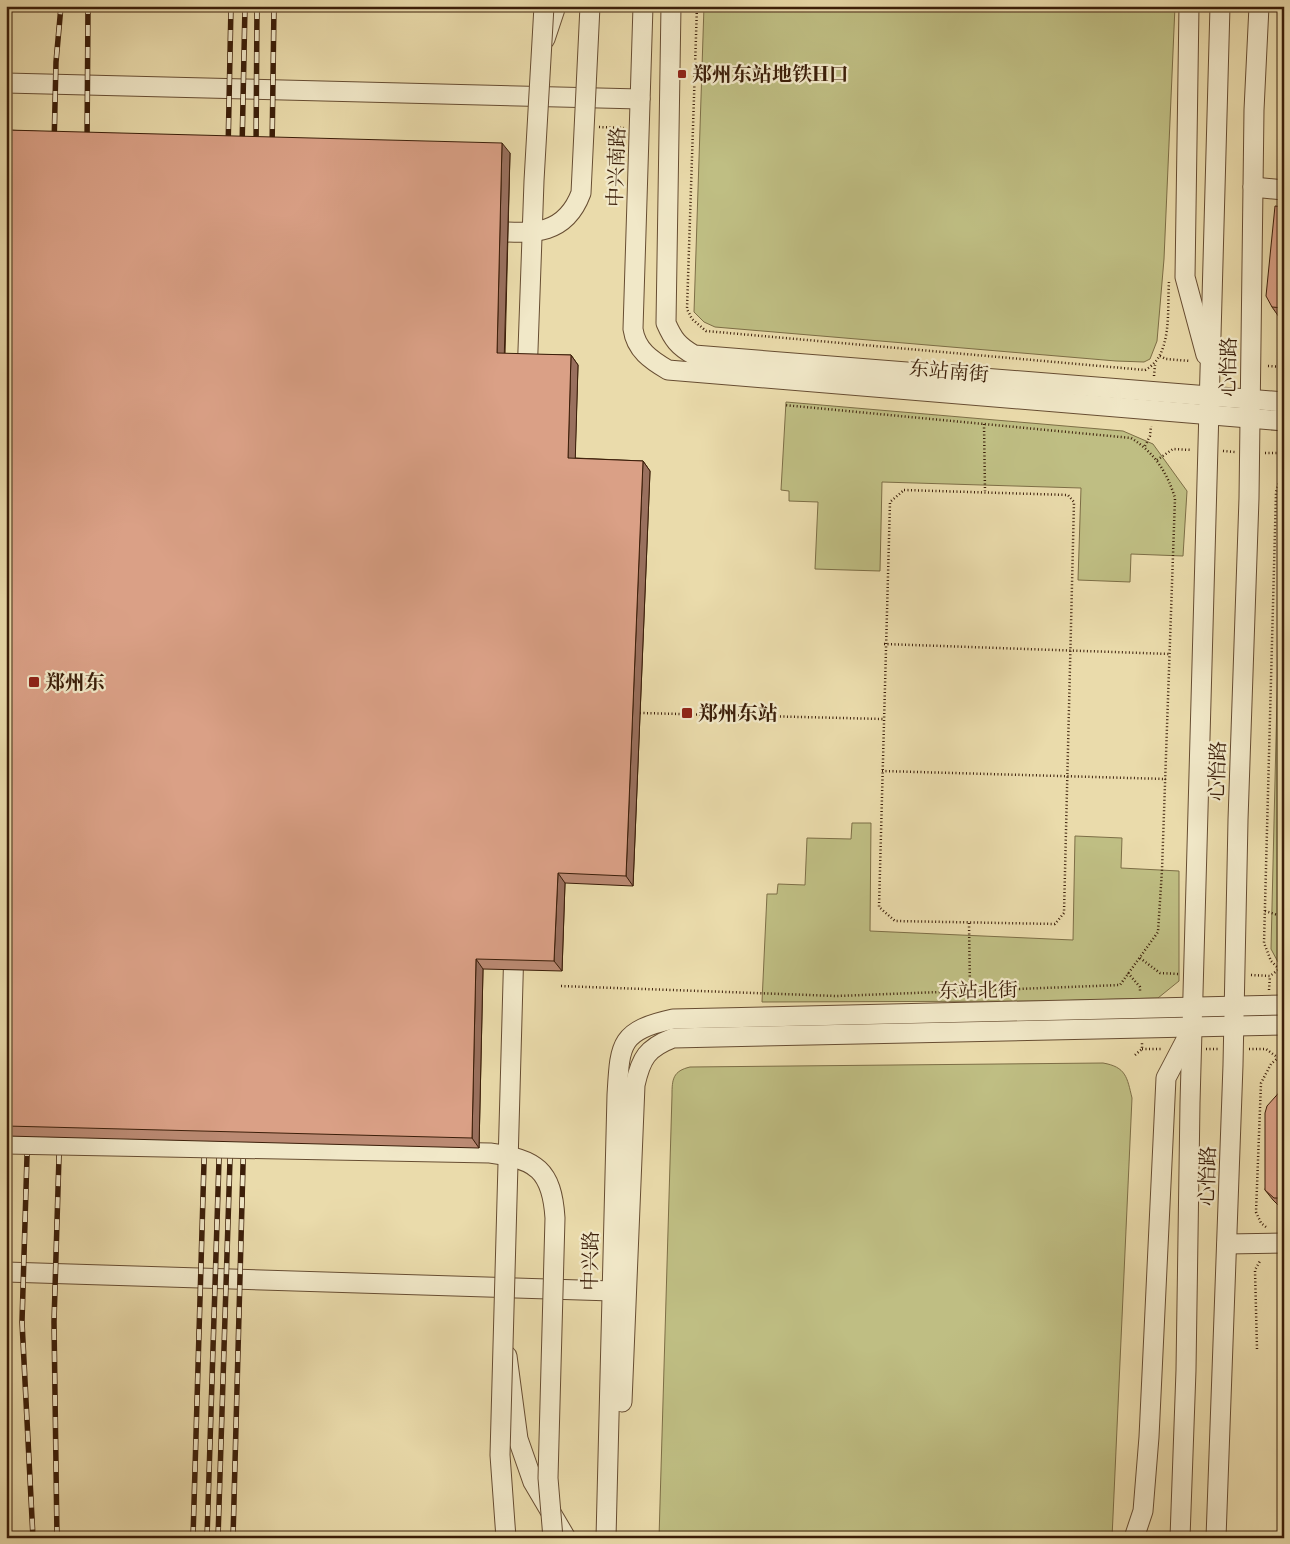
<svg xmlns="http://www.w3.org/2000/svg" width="1290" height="1544" font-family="'Libre Bodoni','Noto Serif SC',serif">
<rect width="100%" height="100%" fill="#eadbab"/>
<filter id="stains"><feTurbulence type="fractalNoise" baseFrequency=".004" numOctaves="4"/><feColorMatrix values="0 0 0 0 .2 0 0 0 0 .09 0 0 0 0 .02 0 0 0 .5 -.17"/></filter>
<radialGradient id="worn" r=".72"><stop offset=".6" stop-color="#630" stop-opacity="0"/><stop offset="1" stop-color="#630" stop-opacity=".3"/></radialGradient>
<g fill="#bfbe83" stroke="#7d6e46">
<polygon points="704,6 1175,6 1164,259 1157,341 1150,359 1144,362 1116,361 715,327 704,322 694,312"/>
<polygon points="786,402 1123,431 1153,444 1187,491 1183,556 1131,554 1130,582 1078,580 1081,488 882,482 880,571 815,569 818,502 789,501 789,491 781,490"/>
<polygon points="1284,480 1284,966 1278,962 1271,949 1282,487"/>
<polygon points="852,823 871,823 870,931 1073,940 1075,836 1122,838 1121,868 1179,871 1179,981 1158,998 1051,1001 762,1002 767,894 777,894 778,884 805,885 807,838 851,839"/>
<path d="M1103,1063C1126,1067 1127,1077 1132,1098L1112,1538H659L672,1095C672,1079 673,1071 690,1067Z"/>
</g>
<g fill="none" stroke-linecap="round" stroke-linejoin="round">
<g stroke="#674d32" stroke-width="21">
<g id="minor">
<path d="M643,6L633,329C636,350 651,360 668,370L1284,421"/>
<path d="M671,6L666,323C673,339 678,346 694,355L1284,402"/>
<polyline points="1189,6 1185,277 1206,355"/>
<polyline points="545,39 556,6"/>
<polyline points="6,83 640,99"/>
<polyline points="1253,187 1284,190"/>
<polyline points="1227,1244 1284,1243"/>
<polyline points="6,1272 612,1291"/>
<polyline points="507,1356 518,1439 533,1482 566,1538"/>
<path d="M622,1402L635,1085C641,1058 647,1048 673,1038L1284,1025"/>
<path d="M606,1538L617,1095C620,1044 619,1031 673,1019L1284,1005"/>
<polyline points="1134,1538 1143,1511 1149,1437 1166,1078 1190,1032"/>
<polyline points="1180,1538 1186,1370 1190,1103 1220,6"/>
<polyline points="1216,1538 1233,1065 1238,820 1249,498 1254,110 1259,6"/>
</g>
</g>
<g stroke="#3b1e09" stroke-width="2.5" stroke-dasharray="1 2.5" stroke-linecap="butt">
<path d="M697,6L687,309L692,319L706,331L1145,370C1173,356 1167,309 1169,282"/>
<polyline points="599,127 624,128"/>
<polyline points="1160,356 1166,359 1190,361"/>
<polyline points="1268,366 1284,367"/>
<polyline points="1154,376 1155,365"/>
<polyline points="984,424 985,491"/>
<polyline points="1145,446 1150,436 1151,426"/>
<polyline points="1223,451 1235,452"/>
<polyline points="1265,453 1284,453"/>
<polyline points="1157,460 1173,449 1192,450"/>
<polyline points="1284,467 1276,492 1264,943 1271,961 1284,974"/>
<polygon points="904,490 1068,495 1074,502 1064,913 1055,924 895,921 879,907 890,502"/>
<polyline points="884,644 1170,654"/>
<polyline points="640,713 883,719"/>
<polyline points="882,771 1166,779"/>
<polyline points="1265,911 1284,917"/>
<polyline points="969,923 970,991"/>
<polyline points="1140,958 1160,973 1178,974"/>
<polyline points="1128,973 1140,987 1140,992"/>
<polyline points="1251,975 1270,976 1278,970"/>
<path d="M561,986L837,996L1120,985L1158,932L1162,870L1175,498C1167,472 1154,452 1131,438L784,405"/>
<polyline points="1269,990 1270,976"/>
<polyline points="1142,1049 1163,1049"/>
<polyline points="1206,1049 1218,1049"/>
<polyline points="1249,1049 1266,1049 1277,1057"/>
<polyline points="1135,1055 1142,1049 1142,1043"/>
<polyline points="1266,1227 1261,1223 1256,1212 1261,1083 1271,1064 1284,1053"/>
<polyline points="1257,1349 1255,1270 1260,1261"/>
</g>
<use href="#minor" stroke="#f1e8c8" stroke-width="19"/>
<g stroke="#3b1e09" stroke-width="5.5">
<g id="rail">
<polyline points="54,146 56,62 61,6"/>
<polyline points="87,146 88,6"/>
<polyline points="242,149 245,6"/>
<polyline points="228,151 231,6"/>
<polyline points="256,151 257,6"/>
<polyline points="272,151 274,6"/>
<polyline points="28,1123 22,1322 33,1538"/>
<polyline points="57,1538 54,1322 60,1123"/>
<polyline points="193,1538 205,1128"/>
<polyline points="207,1538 220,1128"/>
<polyline points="218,1538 231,1128"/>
<polyline points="233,1538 244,1128"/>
</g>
</g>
<use href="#rail" stroke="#f1e8c8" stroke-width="4" stroke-dasharray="11" stroke-linecap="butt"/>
<g stroke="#674d32" stroke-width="21" stroke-linecap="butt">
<g id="minor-bridge">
<path d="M482,231C524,232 563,241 581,193L590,6"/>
<polyline points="527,378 534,181 544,6"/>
<path d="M6,1144L490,1153C536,1159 552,1170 555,1218L548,1478L553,1538"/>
<polyline points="506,1538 500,1455 514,945"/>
</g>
</g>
<use href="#minor-bridge" stroke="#f1e8c8" stroke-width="19"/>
</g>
<g fill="#bb8a73" stroke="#3b1e09">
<polygon points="6,130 510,153 505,354 571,355 578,365 575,458 643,461 650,471 633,886 565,883 562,971 483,969 479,1148 6,1136"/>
<polygon points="1284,207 1284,318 1279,317 1272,307"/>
<polygon points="1284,1087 1284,1208 1281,1208 1273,1200 1265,1190"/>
</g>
<g fill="#99705e" stroke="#3b1e09">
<polygon points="502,143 510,153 504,364 497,353"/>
<polygon points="571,355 578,365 575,468 568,458"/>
<polygon points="643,461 650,471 633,886 626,876"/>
<polygon points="558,873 565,883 562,971 554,961"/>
<polygon points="476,959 483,969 479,1148 472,1138"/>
</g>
<g fill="#daa086" stroke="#3b1e09">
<polygon points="6,130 502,143 497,353 571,355 568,458 643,461 626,876 558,873 554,961 476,959 472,1138 6,1126"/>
<polygon points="1275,206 1284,207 1284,308 1272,307 1266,296"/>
<polygon points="1284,1087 1284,1198 1274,1198 1265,1190 1265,1113 1267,1106"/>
</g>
<g fill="#8f2418" stroke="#f1e8c8" stroke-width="2">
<rect x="677" y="69" width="10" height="10" rx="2.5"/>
<rect x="28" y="676" width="12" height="12" rx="2.5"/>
<rect x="681" y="707" width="12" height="12" rx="2.5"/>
</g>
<g text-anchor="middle" stroke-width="4.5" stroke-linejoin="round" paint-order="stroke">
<g font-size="20" font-weight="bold" fill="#3b1e09" stroke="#f1e8c8" text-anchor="start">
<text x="692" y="81">郑州东站地铁H口</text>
<text x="45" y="689">郑州东</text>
<text x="698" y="720">郑州东站</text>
</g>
<g font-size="20" fill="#3b1e09" stroke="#f1e8c8">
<text transform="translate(616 167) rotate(-88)" y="7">中兴南路</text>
<text transform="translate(1228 367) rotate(-89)" y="7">心怡路</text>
<text transform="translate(949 371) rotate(5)" y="7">东站南街</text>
<text transform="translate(1217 771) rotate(-88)" y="7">心怡路</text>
<text transform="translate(978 990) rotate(-1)" y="7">东站北街</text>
<text transform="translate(1207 1176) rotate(-88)" y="7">心怡路</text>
<text transform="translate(590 1261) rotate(-89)" y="7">中兴路</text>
</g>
</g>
<rect width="1290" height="1544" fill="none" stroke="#eadbab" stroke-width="25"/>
<rect x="8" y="8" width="1275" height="1529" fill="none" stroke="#3b1e09" stroke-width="2.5"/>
<rect x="12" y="12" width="1265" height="1519" fill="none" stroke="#3b1e09"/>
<rect width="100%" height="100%" filter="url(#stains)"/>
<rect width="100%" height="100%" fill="url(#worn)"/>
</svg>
